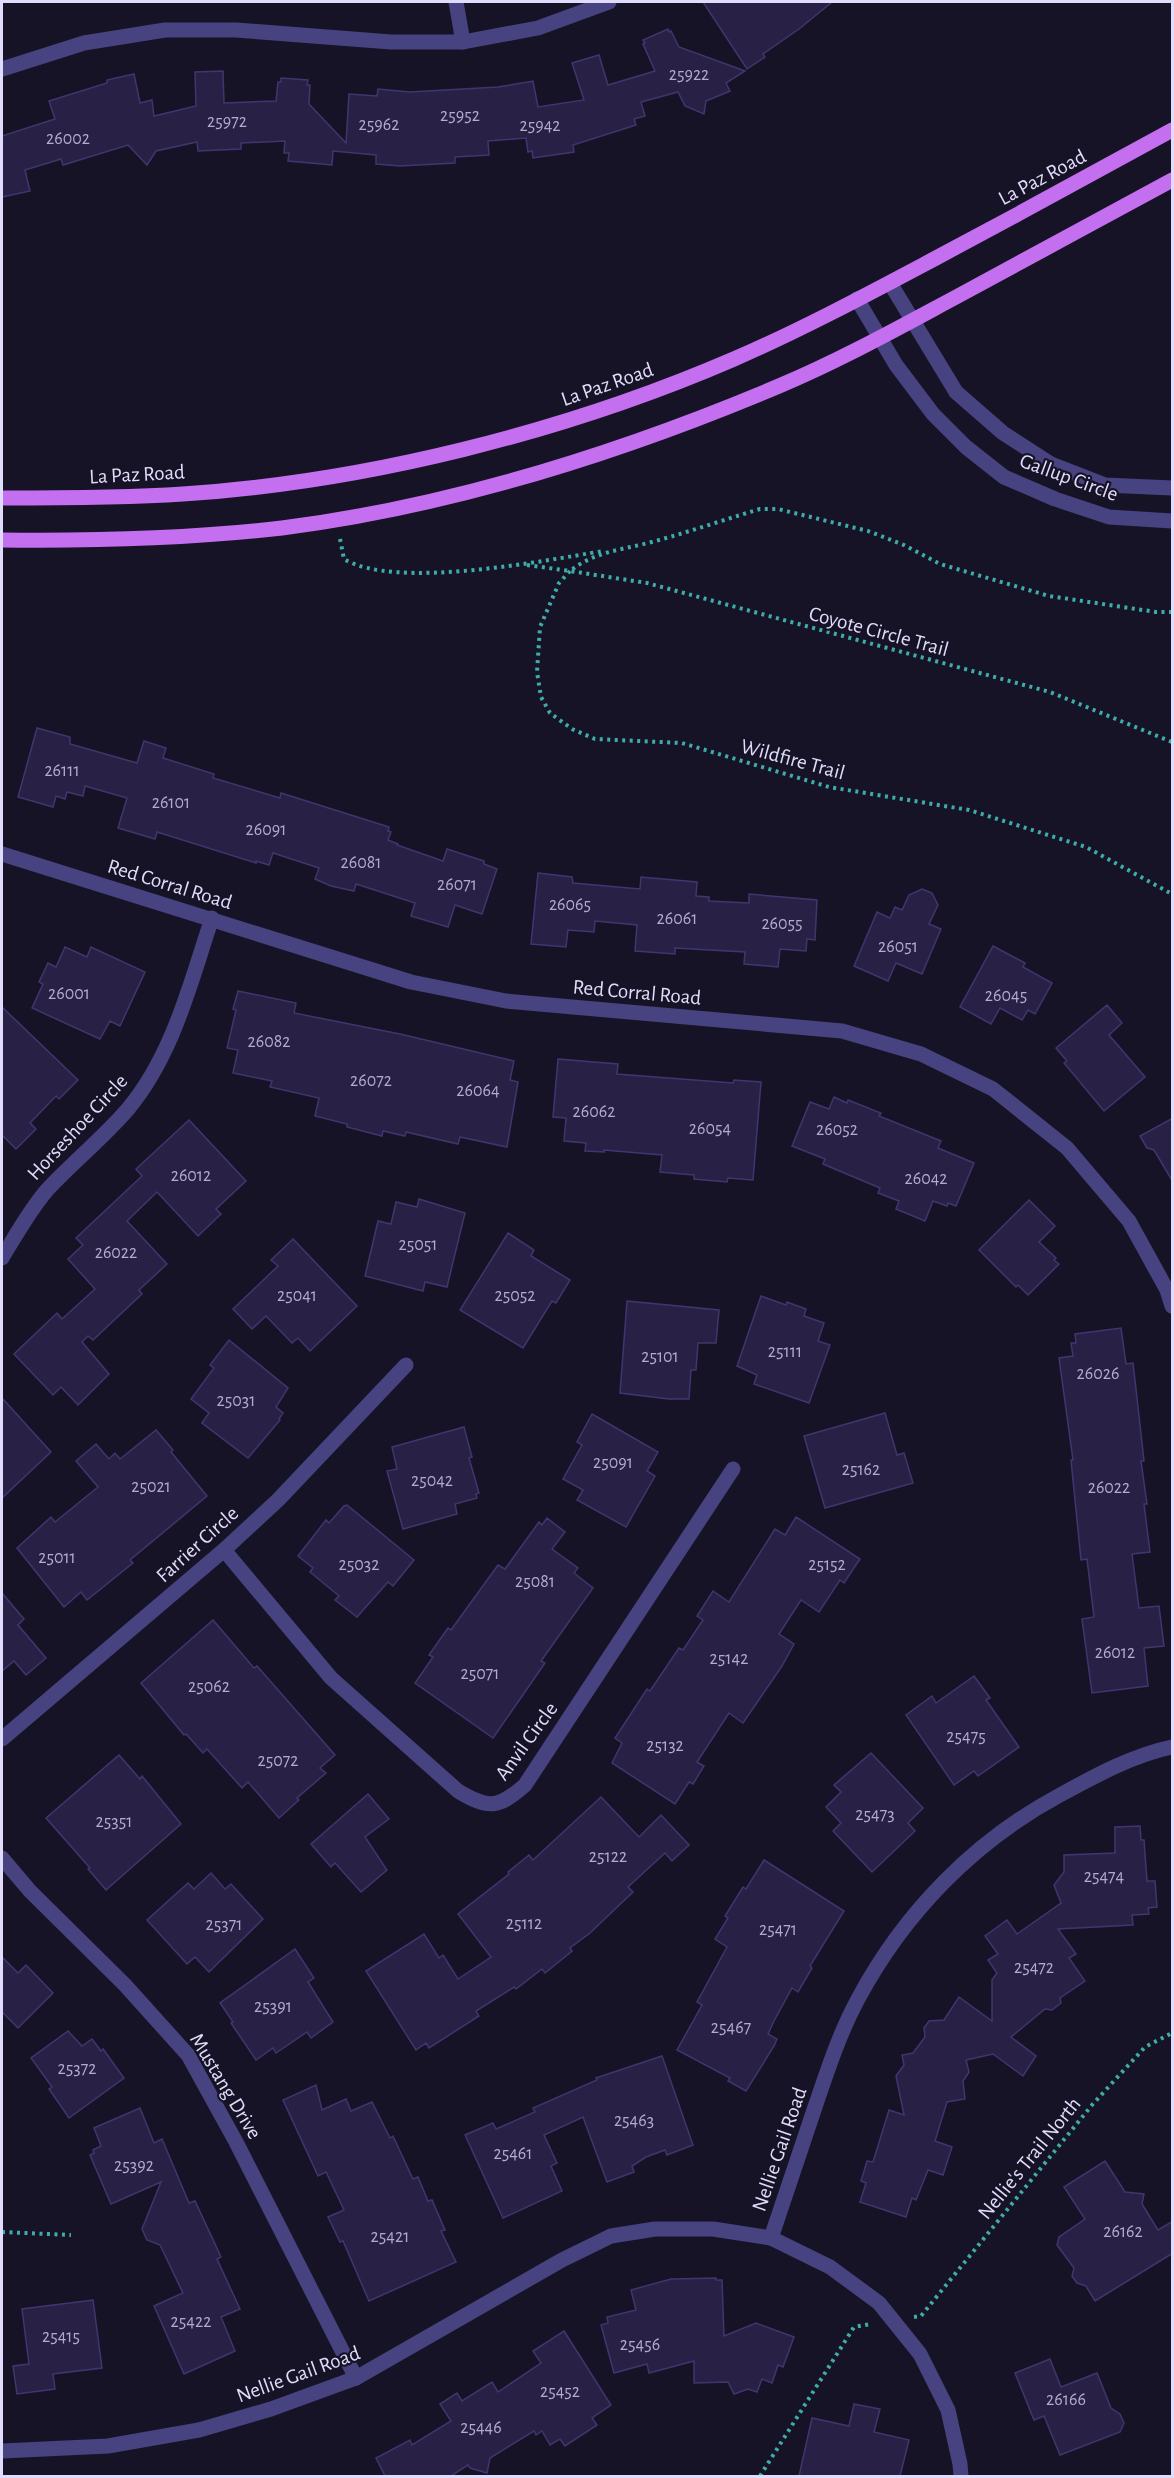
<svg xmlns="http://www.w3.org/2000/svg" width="1174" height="2478" font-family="'Alegreya Sans',sans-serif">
<rect width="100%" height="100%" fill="#171326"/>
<g fill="#292145" stroke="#42356f" stroke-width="1.5">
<polygon points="703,2 832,2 799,29 763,54 765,57 747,69"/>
<polygon points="668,29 669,32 671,31 679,47 745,71 726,83 730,91 706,101 704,114 685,106 678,92 641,102 645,116 634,119 636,125 573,145 574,152 533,158 532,151 528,152 526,138 488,141 489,155 455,157 455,163 400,166 376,164 376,155 333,151 332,165 288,161 289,153 284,153 285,141 241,143 241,149 198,151 197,142 156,151 147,165 128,145 63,165 61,159 25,170 30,191 2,197 2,136 55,119 49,101 107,83 107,80 134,74 140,103 152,100 154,116 196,106 195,72 223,71 224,103 276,101 278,82 281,82 281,78 308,80 307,85 310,85 309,104 346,143 349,94 377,96 378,89 410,92 498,87 533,81 538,107 584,100 572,63 599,55 608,85 655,71 643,44 645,43 643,40"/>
<polygon points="37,728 70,737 70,744 137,763 144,741 166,748 163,758 214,774 213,778 280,798 281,793 389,827 388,831 391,832 388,840 398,844 397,845 443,861 447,849 484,861 484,864 497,869 482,914 455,905 448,927 411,916 415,903 356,884 354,891 331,886 315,879 319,868 273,853 269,865 256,861 256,863 157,832 155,839 118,828 127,798 85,786 83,796 67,792 65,799 56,796 53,807 18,797"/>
<polygon points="538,873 572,877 573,883 640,889 641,877 697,882 696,896 709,897 709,901 749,903 749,894 817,900 815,940 807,939 806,951 780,949 778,967 744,964 745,952 675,948 675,954 635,951 637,925 595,921 594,932 568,930 566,947 531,944"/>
<polygon points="922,889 932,893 938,905 929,924 941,929 922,974 896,963 888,981 854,966 877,912 890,918 895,907 902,910 909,895"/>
<polygon points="993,946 1025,963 1023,967 1052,983 1035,1014 1028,1010 1022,1020 1000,1008 991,1024 960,1007"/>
<polygon points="65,947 87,957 91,947 145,972 120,1026 110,1021 100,1039 32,1008 43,984 39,982 48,963 56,967"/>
<polygon points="238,991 296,1003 294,1013 400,1034 514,1061 510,1080 518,1082 507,1147 460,1137 458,1144 406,1132 405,1136 383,1131 382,1136 347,1127 347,1124 315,1116 319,1098 270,1087 272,1081 233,1073 238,1050 227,1048 236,1010 233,1009"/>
<polygon points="1107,1005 1122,1023 1109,1035 1145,1077 1104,1111 1064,1063 1067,1061 1056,1048"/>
<polygon points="2,1007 78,1080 59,1099 56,1096 30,1123 36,1129 16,1149 2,1135"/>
<polygon points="558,1059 618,1064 617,1074 733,1083 734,1080 761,1082 753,1180 728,1178 727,1182 694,1179 694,1175 660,1172 662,1155 604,1150 604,1152 585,1151 586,1143 564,1141 566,1118 553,1117"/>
<polygon points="834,1097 847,1103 848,1100 881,1113 879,1116 941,1141 938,1148 974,1163 956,1206 948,1203 947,1206 933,1201 925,1221 896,1209 899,1201 878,1193 880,1188 823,1164 825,1159 792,1146 810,1102 829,1109"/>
<polygon points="1173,1118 1173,1182 1154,1150 1147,1148 1140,1136"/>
<polygon points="189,1120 246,1181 216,1209 221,1214 198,1236 157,1192 127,1221 167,1264 139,1290 142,1294 93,1340 88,1336 82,1342 109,1374 78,1405 61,1387 53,1395 14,1354 57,1313 62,1319 95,1289 68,1259 83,1245 76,1238 142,1176 136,1169"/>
<polygon points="419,1199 465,1213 447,1287 425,1282 423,1291 365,1276 378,1221 391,1224 396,1202 417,1207"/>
<polygon points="1029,1200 1055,1226 1039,1242 1056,1258 1054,1260 1059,1264 1028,1295 1018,1285 1016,1287 979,1250"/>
<polygon points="508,1233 534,1250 531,1256 570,1280 556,1303 552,1301 523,1348 460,1310"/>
<polygon points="293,1239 357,1306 310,1351 298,1338 292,1343 266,1316 252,1329 233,1309 278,1266 271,1260"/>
<polygon points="761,1296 786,1305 787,1302 806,1309 804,1316 824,1323 818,1341 830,1345 809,1403 754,1384 757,1375 737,1366"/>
<polygon points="627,1301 719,1310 716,1343 698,1343 696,1370 691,1370 689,1399 669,1399 620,1393"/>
<polygon points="1121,1328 1126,1364 1133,1363 1136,1389 1144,1461 1141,1461 1147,1504 1144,1504 1150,1552 1132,1554 1139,1608 1159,1606 1164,1646 1144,1648 1148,1686 1092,1693 1082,1619 1094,1617 1087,1559 1081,1560 1071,1460 1073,1460 1059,1358 1073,1356 1071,1343 1076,1343 1075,1334"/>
<polygon points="229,1340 288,1388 276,1407 283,1413 279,1419 280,1420 248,1458 202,1423 209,1413 191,1399 214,1368 210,1365"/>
<polygon points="2,1398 51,1452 2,1498"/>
<polygon points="885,1413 897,1455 904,1453 913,1483 825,1508 804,1436"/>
<polygon points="592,1414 658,1452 647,1471 655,1476 626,1527 577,1500 583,1490 563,1479 582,1445 577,1442"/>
<polygon points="464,1427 472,1457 469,1458 479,1493 476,1494 477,1498 455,1504 457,1514 403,1529 387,1471 397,1469 392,1447"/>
<polygon points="156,1430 173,1450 171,1452 207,1496 130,1560 133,1563 87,1600 81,1592 64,1607 17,1548 51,1517 55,1522 98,1487 76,1461 96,1444 109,1459 115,1453 120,1459"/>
<polygon points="347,1505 414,1560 393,1586 388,1582 357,1617 335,1600 339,1596 310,1572 313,1568 298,1556 326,1520 329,1523 344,1506"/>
<polygon points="796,1517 860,1559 844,1583 840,1580 819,1612 801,1600 779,1634 794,1644 782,1666 743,1723 729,1713 697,1762 704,1766 693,1784 689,1782 675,1804 612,1763 622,1743 615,1738 647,1689 650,1691 679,1648 683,1650 703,1620 697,1616 713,1591 729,1602 775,1529 785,1535"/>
<polygon points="547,1518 565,1532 552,1549 578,1568 574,1573 593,1588 541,1661 545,1663 493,1738 415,1683 433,1657 429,1655 448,1628 451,1630 498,1565 505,1569 539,1522 542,1525"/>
<polygon points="2,1593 24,1619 18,1625 46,1658 26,1675 14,1661 2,1671"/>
<polygon points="213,1620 254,1668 257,1666 335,1755 320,1768 326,1773 297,1798 299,1800 279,1818 248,1782 242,1788 207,1749 203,1753 186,1734 184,1735 141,1683"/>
<polygon points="974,1676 990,1698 986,1700 1019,1747 978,1776 974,1771 954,1785 906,1715 932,1696 936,1703"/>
<polygon points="871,1753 923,1808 908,1823 915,1831 872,1872 833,1831 841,1823 826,1807 841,1792 834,1785"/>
<polygon points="119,1755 140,1779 142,1776 181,1824 106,1890 88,1869 90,1868 46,1818"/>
<polygon points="368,1794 389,1819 365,1837 387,1870 361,1892 335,1863 331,1867 311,1844"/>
<polygon points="601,1797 639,1837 661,1815 689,1845 672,1861 665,1853 628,1887 633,1892 590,1933 570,1948 572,1951 545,1973 542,1969 516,1989 514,1987 476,2011 479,2016 429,2048 426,2043 416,2050 366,1971 424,1934 439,1958 443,1955 458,1979 491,1957 458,1914 509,1874 508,1872 529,1855 533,1860"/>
<polygon points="1140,1826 1141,1840 1144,1840 1147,1881 1155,1881 1157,1907 1148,1908 1149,1914 1132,1915 1133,1925 1058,1929 1076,1954 1069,1958 1085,1981 1060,1998 1061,2003 1052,2010 1045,2009 1011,2037 1036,2056 1023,2076 993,2054 966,2060 969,2072 963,2081 965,2099 947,2102 935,2141 952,2147 943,2175 928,2170 916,2200 912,2198 906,2217 860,2202 866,2183 861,2181 867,2161 873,2162 889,2110 904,2115 896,2076 904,2065 902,2055 913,2053 925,2037 924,2028 929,2021 944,2020 959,1997 992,2021 992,1980 997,1973 988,1960 998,1954 985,1936 1007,1920 1017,1934 1061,1903 1054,1885 1064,1872 1064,1855 1115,1853 1115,1827"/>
<polygon points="764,1860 844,1911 810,1966 812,1968 798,1992 792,1988 774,2021 768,2034 777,2039 774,2046 746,2091 728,2081 730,2078 677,2050 702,2005 697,2002 727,1947 715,1939 728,1918 725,1916 743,1887 746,1889"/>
<polygon points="211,1873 225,1889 231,1884 263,1919 209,1972 195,1957 187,1964 147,1920 188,1883 194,1889"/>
<polygon points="295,1949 314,1978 308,1982 333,2022 311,2038 307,2032 276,2053 273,2048 256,2060 231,2023 233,2022 220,2003"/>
<polygon points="2,1957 18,1973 26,1965 53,1993 18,2028 2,2012"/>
<polygon points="68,2031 82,2046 92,2039 101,2051 103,2049 124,2078 69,2118 49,2089 52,2087 31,2058"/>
<polygon points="662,2056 693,2145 667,2155 665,2150 646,2157 632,2166 634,2172 607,2182 583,2117 544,2135 557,2163 551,2166 562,2191 503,2218 465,2135 493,2123 496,2129 535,2112 533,2108 597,2080 596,2078"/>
<polygon points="316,2085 322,2110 346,2099 351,2111 372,2102 390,2138 393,2136 413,2179 418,2177 428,2201 432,2200 445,2230 441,2231 456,2262 369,2301 343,2241 340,2242 328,2217 344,2210 326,2172 318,2176 283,2100"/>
<polygon points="140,2108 154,2143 162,2139 189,2203 195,2201 221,2257 217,2259 240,2309 221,2317 235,2351 184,2374 154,2306 183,2293 160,2245 147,2240 142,2229 161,2182 111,2204 90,2155 94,2153 93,2150 101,2146 94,2128"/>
<polygon points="1105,2161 1125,2192 1144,2194 1142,2204 1158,2230 1173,2221 1173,2253 1095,2301 1086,2286 1077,2283 1072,2276 1074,2268 1057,2245 1059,2237 1085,2219 1064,2187"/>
<polygon points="716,2278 716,2280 722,2280 724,2336 756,2323 794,2337 783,2367 778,2365 772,2383 762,2379 757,2392 748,2389 734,2394 728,2382 694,2383 694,2361 649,2373 647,2364 614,2373 601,2325 608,2323 607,2317 636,2310 631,2290 671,2279"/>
<polygon points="93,2300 102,2368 53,2374 55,2389 17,2394 13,2366 29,2364 22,2309"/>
<polygon points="564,2331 611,2405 592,2418 597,2425 565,2446 560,2439 550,2445 542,2431 536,2435 534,2431 490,2458 487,2473 470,2468 468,2465 451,2476 385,2476 376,2458 410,2440 412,2445 451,2421 440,2404 457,2393 462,2401 492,2382 498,2392 541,2363 533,2351"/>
<polygon points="1050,2359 1061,2387 1097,2373 1111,2408 1120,2414 1124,2423 1120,2432 1060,2455 1044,2416 1034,2420 1015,2373"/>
<polygon points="854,2404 880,2409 874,2432 909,2440 900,2476 799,2476 812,2418 849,2426"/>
</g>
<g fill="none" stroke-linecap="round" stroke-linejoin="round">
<g stroke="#3eadaa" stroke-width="4" stroke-dasharray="3 4.5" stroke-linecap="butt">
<path d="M340,539L344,559C395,590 542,561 603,551"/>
<polyline points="527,565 570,571"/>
<polyline points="570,571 559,583 540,627 537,672 541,697 550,713 572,729 595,739 682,743 829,787 969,810 1086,847 1172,894"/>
<path d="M1172,612H1156L1049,596L940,564L904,545L868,531L778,509H760C723,520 686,533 648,543C620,550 594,552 570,571L647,583L1050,692L1172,742"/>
<polyline points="2,2232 71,2235"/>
<polyline points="914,2317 921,2316 1092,2105 1145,2047 1172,2033"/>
<polyline points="760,2476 854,2327 871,2324"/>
</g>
<g stroke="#474380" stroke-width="15">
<polyline points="456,2 463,42"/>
<polyline points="2,69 84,43 165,30 236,30 391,42 463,42 538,28 609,2"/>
<polyline points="890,283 956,392 1003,433 1051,464 1105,485 1172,488"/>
<polyline points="857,299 896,365 933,414 966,447 1004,477 1055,499 1109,517 1172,521"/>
<polyline points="2,854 411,982 506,1001 842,1031 921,1054 993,1089 1067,1148 1129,1221 1167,1290 1172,1306"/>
<path d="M2,1258C16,1235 29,1211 47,1190C73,1162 103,1138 128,1109C173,1055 190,984 212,918"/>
<path d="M224,1550L331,1678L458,1791C488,1809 498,1809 525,1785L733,1469"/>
<polyline points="2,1739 224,1550 278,1500 406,1365"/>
<polyline points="2,1858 30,1891 125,1985 188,2055 236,2142 356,2378"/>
</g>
<g stroke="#474380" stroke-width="15">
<path d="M771,2238C786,2194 801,2149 816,2104C828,2069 840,2032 858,1999C904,1913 974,1841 1060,1795C1095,1776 1133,1755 1172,1747"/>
<polyline points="2,2451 108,2446 199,2430 271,2409 356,2378 562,2260 611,2236 655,2229 713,2229 771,2238 830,2267 879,2303 920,2354 948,2410 960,2464 961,2476"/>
</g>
<g stroke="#c36fef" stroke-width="15">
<path d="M2,498C62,498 123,498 183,494C366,482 565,432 734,359C803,329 870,293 936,258C1015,216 1094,173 1172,130"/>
<path d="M2,540C95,541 189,539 282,528C454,506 620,453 779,386C841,360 900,327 958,296C1029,257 1101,219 1172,180"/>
</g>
</g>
<g text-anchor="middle" stroke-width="4.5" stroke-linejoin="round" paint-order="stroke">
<g font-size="18" fill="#b2adce">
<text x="689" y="80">25922</text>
<text x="460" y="121">25952</text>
<text x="227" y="127">25972</text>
<text x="379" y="130">25962</text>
<text x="540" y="131">25942</text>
<text x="68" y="144">26002</text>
<text x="62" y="776">26111</text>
<text x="171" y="808">26101</text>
<text x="266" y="835">26091</text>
<text x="361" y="868">26081</text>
<text x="457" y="890">26071</text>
<text x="570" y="910">26065</text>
<text x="677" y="924">26061</text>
<text x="782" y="929">26055</text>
<text x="898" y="952">26051</text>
<text x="69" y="999">26001</text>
<text x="1006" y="1001">26045</text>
<text x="269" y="1047">26082</text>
<text x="371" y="1086">26072</text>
<text x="478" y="1096">26064</text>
<text x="594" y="1117">26062</text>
<text x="710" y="1134">26054</text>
<text x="837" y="1135">26052</text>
<text x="191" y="1181">26012</text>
<text x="926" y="1184">26042</text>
<text x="418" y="1250">25051</text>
<text x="116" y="1258">26022</text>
<text x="297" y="1301">25041</text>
<text x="515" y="1301">25052</text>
<text x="785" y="1357">25111</text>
<text x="660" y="1362">25101</text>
<text x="1098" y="1379">26026</text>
<text x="236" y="1406">25031</text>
<text x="613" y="1468">25091</text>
<text x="861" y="1475">25162</text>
<text x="432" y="1486">25042</text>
<text x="151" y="1492">25021</text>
<text x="1109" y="1493">26022</text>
<text x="57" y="1563">25011</text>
<text x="359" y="1570">25032</text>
<text x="827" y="1570">25152</text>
<text x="535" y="1587">25081</text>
<text x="1115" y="1658">26012</text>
<text x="729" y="1664">25142</text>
<text x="480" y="1679">25071</text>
<text x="209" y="1692">25062</text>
<text x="966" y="1742">25475</text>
<text x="665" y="1751">25132</text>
<text x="278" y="1766">25072</text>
<text x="875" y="1820">25473</text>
<text x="114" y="1827">25351</text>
<text x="608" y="1862">25122</text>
<text x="1104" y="1882">25474</text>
<text x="524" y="1929">25112</text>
<text x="224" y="1930">25371</text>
<text x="778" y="1935">25471</text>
<text x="1034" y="1973">25472</text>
<text x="273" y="2012">25391</text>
<text x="731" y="2033">25467</text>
<text x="77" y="2074">25372</text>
<text x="634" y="2126">25463</text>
<text x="513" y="2159">25461</text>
<text x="134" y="2171">25392</text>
<text x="1123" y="2237">26162</text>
<text x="390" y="2242">25421</text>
<text x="191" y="2327">25422</text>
<text x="61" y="2342">25415</text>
<text x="640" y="2350">25456</text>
<text x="560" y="2397">25452</text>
<text x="1066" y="2405">26166</text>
<text x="481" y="2433">25446</text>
</g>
<g font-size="21" fill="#e0dcfb" stroke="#171326">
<text transform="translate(1042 177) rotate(-28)" y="7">La Paz Road</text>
<text transform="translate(607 384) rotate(-19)" y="7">La Paz Road</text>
<text transform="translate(137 474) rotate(-3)" y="7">La Paz Road</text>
<text transform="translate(1069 477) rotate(20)" y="7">Gallup Circle</text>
<text transform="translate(879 631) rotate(15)" y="7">Coyote Circle Trail</text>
<text transform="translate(793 759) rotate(15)" y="7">Wildfire Trail</text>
<text transform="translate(170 884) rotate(17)" y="7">Red Corral Road</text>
<text transform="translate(637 992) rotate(5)" y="7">Red Corral Road</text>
<text transform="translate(77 1127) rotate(-47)" y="7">Horseshoe Circle</text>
<text transform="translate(197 1544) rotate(-42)" y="7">Farrier Circle</text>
<text transform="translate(526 1741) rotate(-54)" y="7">Anvil Circle</text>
<text transform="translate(226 2086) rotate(59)" y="7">Mustang Drive</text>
<text transform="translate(779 2149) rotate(-71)" y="7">Nellie Gail Road</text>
<text transform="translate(1029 2158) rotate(-51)" y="7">Nellie's Trail North</text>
<text transform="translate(298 2374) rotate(-20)" y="7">Nellie Gail Road</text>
</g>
</g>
<rect width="1174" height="2478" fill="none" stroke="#e0dcfb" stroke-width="6"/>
</svg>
